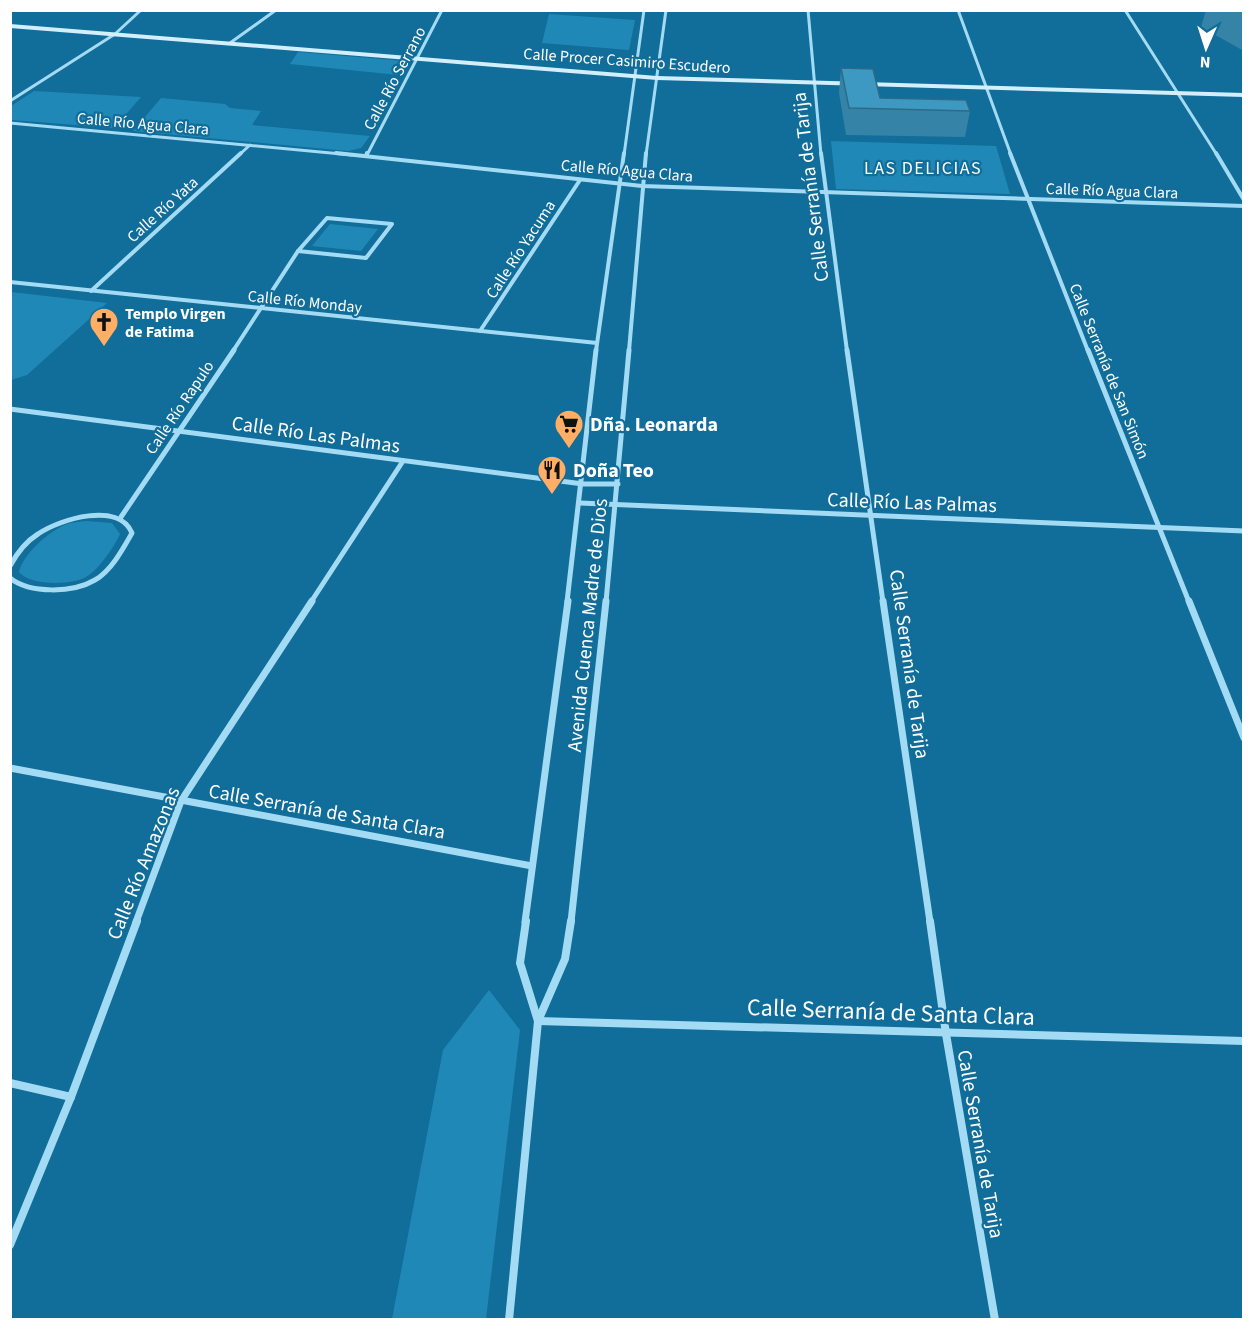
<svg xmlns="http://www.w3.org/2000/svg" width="1254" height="1330" font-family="'Source Sans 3',sans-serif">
<rect width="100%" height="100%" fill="#116d99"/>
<g fill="#2088b7">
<polygon points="549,14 635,20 629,50 542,43"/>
<polygon points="298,52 405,61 398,75 290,64"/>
<polygon points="34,91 141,97 114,128 11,120 11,106"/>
<polygon points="161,98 225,104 230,108 261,111 252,125 370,136 361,148 348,151 133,131"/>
<polygon points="831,141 996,146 1010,194 836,189"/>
<polygon points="330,224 378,229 361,251 312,246"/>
<polygon points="11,292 107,303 27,375 11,380"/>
<path d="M86,521L112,523L120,534C114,547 101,566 89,575C76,586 29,586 19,572C23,554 49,531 67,524C73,522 80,522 86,521Z"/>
<polygon points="489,990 520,1030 486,1319 392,1319 443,1050"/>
</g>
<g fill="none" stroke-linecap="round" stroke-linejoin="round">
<g stroke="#a3dbf4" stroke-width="3">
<polyline points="808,10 821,155"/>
<polyline points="958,10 1011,155"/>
<polyline points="1125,10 1217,155"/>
<polyline points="1199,10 1214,11"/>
<polyline points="230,43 276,10"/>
<polyline points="10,101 115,34 141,10"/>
<polyline points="10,123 352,155"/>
<polyline points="239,155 250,145"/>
<polyline points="367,155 442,10"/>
<polyline points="624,155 644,10"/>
<polyline points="646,155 666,10"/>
</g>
<g stroke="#a3dbf4" stroke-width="4">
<polyline points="336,153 642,186 1244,206"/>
<polyline points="821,153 847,351"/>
<polyline points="1010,153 1088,351"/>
<polyline points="1216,153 1244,200"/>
<polyline points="366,156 367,153"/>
<polygon points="327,218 392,224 366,258 298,251"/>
<polyline points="10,282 597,343"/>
<polyline points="91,291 241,153"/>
<polyline points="480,331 580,180"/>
<polyline points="233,351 298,251"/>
<polyline points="596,351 624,153"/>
<polyline points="629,351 646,153"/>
</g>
<g stroke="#a3dbf4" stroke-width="5">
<polyline points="847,350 883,602"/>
<polyline points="1088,350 1189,602"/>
<polyline points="10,409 583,484 618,484"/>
<polyline points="580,503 1244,531"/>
<polyline points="121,517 234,350"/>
<path d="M10,566C17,553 25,542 38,534C60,519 119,501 132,533C123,549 111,571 95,580C73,593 30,594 10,578"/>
<polyline points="311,602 403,461"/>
<polyline points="567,602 596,350"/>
<polyline points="606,602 629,350"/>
</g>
<g stroke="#a3dbf4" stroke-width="7">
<polyline points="883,601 930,922"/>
<polyline points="1189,601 1244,738"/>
<polyline points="10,768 532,866"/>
<polyline points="136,922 181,801 312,601"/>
<polyline points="525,922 568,601"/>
<polyline points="571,922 606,601"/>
</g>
<g stroke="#a3dbf4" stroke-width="8">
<polyline points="526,921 520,963 538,1021"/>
<polyline points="930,921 946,1034 995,1320"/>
<polyline points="538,1021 1244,1041"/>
<polyline points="10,1083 71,1097"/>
<polyline points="10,1245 71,1097 137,921"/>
<polyline points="509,1320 538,1021 565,959 571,921"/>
</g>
<polygon fill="#d3effd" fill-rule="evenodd" points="10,24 657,76 1244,93 1244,97 657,80 10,28"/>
</g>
<g fill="#3584a7">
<polygon points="1206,10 1244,10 1244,51 1201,27"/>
<polygon points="841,68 880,98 970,111 965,137 846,135 839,93"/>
</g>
<polygon fill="#3e99c2" stroke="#2b6b88" stroke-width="1.5" points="841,68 873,69 880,98 966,100 970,111 849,108"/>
<defs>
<g id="church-pin" transform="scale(1.5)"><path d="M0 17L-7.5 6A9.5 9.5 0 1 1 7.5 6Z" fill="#ffae66" stroke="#116d99"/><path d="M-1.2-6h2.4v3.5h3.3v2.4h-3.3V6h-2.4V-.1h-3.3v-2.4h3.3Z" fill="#111"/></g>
<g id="supermarket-pin" transform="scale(1.5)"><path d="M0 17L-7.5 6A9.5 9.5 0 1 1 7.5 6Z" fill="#ffae66" stroke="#116d99"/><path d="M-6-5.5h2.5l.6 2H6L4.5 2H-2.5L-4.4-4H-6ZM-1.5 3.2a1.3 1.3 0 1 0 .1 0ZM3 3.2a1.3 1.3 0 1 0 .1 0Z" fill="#111"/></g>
<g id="restaurant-pin" transform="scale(1.5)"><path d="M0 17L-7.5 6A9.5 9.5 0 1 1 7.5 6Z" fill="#ffae66" stroke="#116d99"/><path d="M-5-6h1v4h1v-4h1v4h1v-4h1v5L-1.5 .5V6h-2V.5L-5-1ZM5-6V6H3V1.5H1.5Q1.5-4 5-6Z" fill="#111"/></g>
</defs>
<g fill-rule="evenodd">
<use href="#church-pin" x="104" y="322"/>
<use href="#supermarket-pin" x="569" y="424"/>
<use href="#restaurant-pin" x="552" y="470"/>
</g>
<g text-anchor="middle" stroke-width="4.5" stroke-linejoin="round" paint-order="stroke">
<g font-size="16" fill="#fff" stroke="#116d99">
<text transform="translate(627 60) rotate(4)" y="6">Calle Procer Casimiro Escudero</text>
<text transform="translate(394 78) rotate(-62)" y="6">Calle Río Serrano</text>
<text transform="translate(143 123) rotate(5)" y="6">Calle Río Agua Clara</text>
<text transform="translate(627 170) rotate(5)" y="6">Calle Río Agua Clara</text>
<text transform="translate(1112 190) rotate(2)" y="6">Calle Río Agua Clara</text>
<text transform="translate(162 209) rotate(-42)" y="6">Calle Río Yata</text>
<text transform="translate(520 249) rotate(-57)" y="6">Calle Río Yacuma</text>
<text transform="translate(305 301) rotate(6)" y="6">Calle Río Monday</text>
<text transform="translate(1110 371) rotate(68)" y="6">Calle Serranía de San Simón</text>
<text transform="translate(179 407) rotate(-56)" y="6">Calle Río Rapulo</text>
</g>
<g font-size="16" font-weight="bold" fill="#fff" stroke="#116d99" text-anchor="start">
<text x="125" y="319">Templo Virgen<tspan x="125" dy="18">de Fatima</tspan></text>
</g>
<g font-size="18" letter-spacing="1.5" fill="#fff" stroke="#116d99">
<text x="923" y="174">LAS DELICIAS</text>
</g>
<g font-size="20" fill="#fff" stroke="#116d99">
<text transform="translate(810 187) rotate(-97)" y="7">Calle Serranía de Tarija</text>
<text transform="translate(316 434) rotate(8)" y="7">Calle Río Las Palmas</text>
<text transform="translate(912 502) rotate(2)" y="7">Calle Río Las Palmas</text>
<text transform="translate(587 625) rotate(-84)" y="7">Avenida Cuenca Madre de Dios</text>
<text transform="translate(910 664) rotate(82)" y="7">Calle Serranía de Tarija</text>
<text transform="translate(327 811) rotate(10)" y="7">Calle Serranía de Santa Clara</text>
<text transform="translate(143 863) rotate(-68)" y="7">Calle Río Amazonas</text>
<text transform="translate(981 1144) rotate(80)" y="7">Calle Serranía de Tarija</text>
</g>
<g font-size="20" font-weight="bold" fill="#fff" stroke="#116d99" text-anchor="start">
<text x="590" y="431">Dña. Leonarda</text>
<text x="573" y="477">Doña Teo</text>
</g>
<g font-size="24" fill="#fff" stroke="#116d99">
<text transform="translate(891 1012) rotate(2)" y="8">Calle Serranía de Santa Clara</text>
</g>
</g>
<rect width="1254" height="1330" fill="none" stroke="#ffffff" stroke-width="24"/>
<g transform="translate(1206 48) rotate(183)" stroke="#116d99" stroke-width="4.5" paint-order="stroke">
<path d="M0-4.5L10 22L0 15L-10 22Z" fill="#ffffff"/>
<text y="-9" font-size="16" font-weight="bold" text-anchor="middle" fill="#ffffff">N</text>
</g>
</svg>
